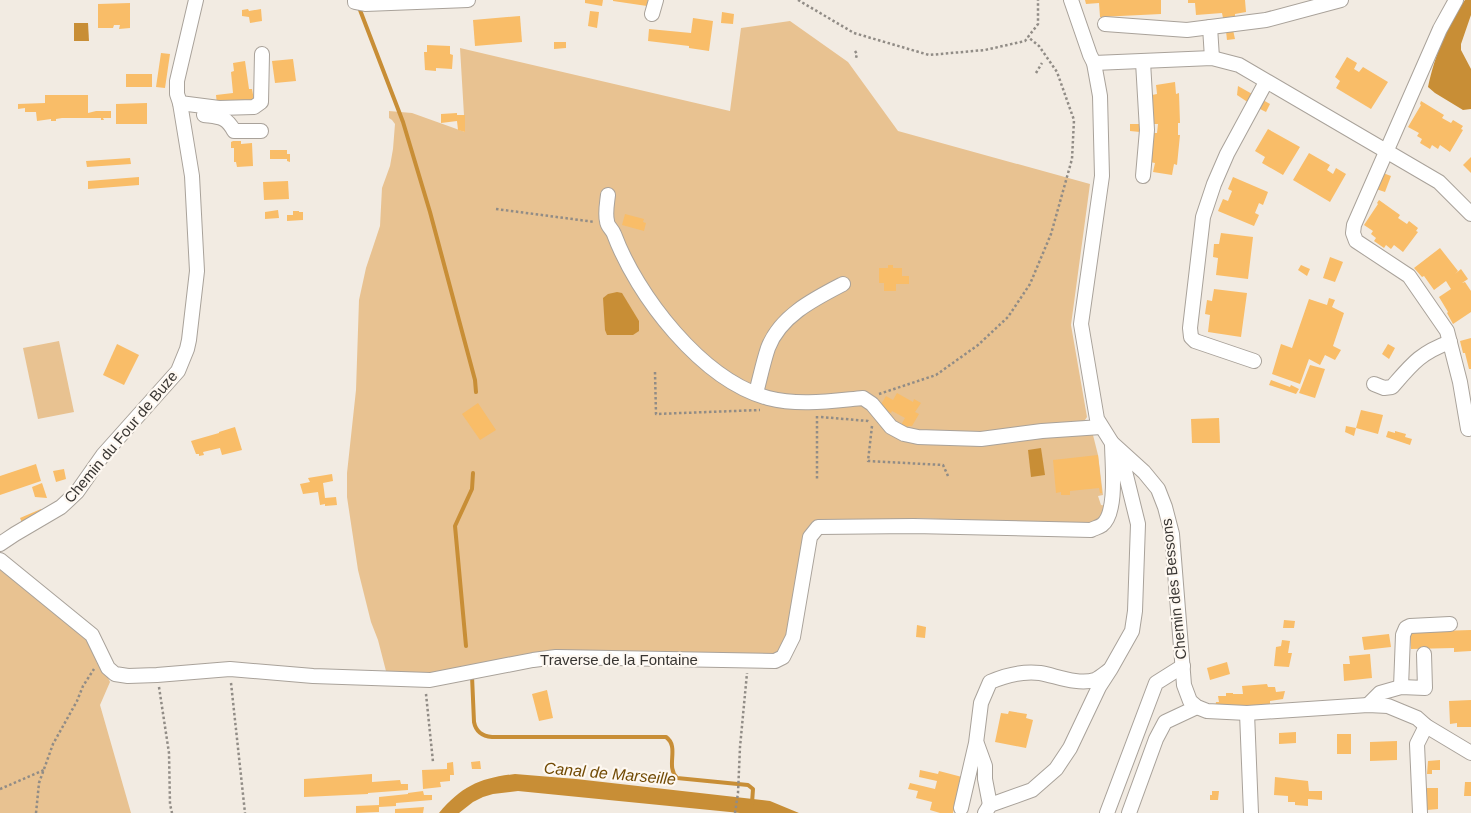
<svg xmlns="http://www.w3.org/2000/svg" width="1471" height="813" font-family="Arial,sans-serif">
<rect width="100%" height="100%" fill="#f2ebe2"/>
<g fill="#e8c291">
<polygon points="790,21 848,62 898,131 1090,184 1071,325 1087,417 1085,420 1081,422 1093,435 1098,455 1103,495 1098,496 1101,505 1106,506 1105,512 1091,527 945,524 940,519 917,518 911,525 812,525 789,634 784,645 774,657 555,655 435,677 387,675 378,640 371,622 358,570 347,497 347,473 356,390 359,300 366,268 380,226 382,188 390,166 393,149 395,124 392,120 389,118 389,111 412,113 465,132 460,48 730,111 741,28"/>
<polygon points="59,341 74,412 38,419 23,348"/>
<polygon points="0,565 88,638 97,654 96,661 99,666 102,665 110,682 100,705 131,813 0,813"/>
</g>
<g fill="#c88e36">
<path d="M1465,0H1471V15L1461,44V50L1471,69V109L1463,110L1435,93L1428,87C1434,59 1447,23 1465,0Z"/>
<polygon points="74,23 88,23 89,41 74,41"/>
<polygon points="617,292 622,293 639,321 639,331 633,335 607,335 605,330 603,298 608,294"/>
<polygon points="1041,448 1045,475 1031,477 1028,450"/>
<path d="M515,774L576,779L770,801L799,813H740L518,791L493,794L483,797L473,802L459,813H439C462,786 480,778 515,774Z"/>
</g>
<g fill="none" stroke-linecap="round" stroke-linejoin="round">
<g stroke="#c88e36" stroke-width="4">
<polyline points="360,10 403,122 430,212 475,380 476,392"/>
<polyline points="466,646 455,526 472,489 473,473"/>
<path d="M472,676L474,722C476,732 482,736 492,737H666C680,747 665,766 677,778L748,785L753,789L752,803"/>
</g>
</g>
<g fill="#f9bd68">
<polygon points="585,0 603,0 602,6 585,3"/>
<polygon points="613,0 648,0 647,6 613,1"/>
<polygon points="1085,0 1161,0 1161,14 1100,17 1099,3 1086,4"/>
<polygon points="1188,0 1245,0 1246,12 1235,14 1235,16 1223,18 1222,13 1196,15 1195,3 1188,3"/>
<polygon points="130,3 130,28 119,29 120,25 114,25 113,28 98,28 98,4"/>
<polygon points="248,9 249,11 261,9 262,21 250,23 249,17 242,16 242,10"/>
<polygon points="590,11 599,12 597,28 588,26"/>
<polygon points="722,12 734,14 733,24 721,23"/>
<polygon points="520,16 522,42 475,46 473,20"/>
<polygon points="693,18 713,21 709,51 689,48 689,46 648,41 649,29 691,33"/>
<polygon points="1233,30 1235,39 1227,40 1226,31"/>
<polygon points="554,42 566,42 566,48 554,49"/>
<polygon points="427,45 450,46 450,54 453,55 452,69 436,68 436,71 425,70 424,52 427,52"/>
<polygon points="161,53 170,54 165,88 156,87"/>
<polygon points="1347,57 1357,63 1354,69 1359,72 1363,67 1388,82 1371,109 1336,88 1340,81 1335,77"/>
<polygon points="293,59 296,81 275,83 272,61"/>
<polygon points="245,61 249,89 252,89 254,100 217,105 216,95 233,93 231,72 234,71 233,63"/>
<rect x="126" y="74" width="26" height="13"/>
<polygon points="1175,82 1176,94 1179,93 1180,123 1178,123 1178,135 1180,135 1177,165 1174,164 1172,175 1153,172 1155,163 1150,162 1153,133 1157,133 1158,124 1154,124 1152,95 1157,94 1156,85"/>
<polygon points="1238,86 1254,95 1249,103 1237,95"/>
<polygon points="45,95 88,95 88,113 96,111 111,111 111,118 103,118 104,120 101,120 101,118 62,118 56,119 56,121 51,121 51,119 37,121 36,112 25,112 25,108 18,109 18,104 45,103"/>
<polygon points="1263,100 1270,104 1266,112 1258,108"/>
<polygon points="1421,101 1444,115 1442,118 1451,123 1453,120 1463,126 1461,129 1463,130 1450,152 1440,145 1438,149 1432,145 1430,149 1420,143 1422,139 1417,136 1419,133 1408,127 1421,105 1420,104"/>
<polygon points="147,103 147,124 116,124 116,104"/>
<polygon points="457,113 457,115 465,115 465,132 458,130 457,121 441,123 441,114"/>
<polygon points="1130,124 1141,124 1140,132 1130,131"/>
<polygon points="1268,129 1300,147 1283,175 1262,163 1265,157 1255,151"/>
<polygon points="233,141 241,141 241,144 252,143 253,166 237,167 236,162 234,162 234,148 231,148 231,142"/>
<polygon points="270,150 287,150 287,154 290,154 290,162 287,161 287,159 270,159"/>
<polygon points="1309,153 1330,165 1327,170 1333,174 1336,168 1346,174 1330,202 1293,180"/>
<polygon points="1471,157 1471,173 1463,165"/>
<polygon points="130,158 131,164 87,167 86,161"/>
<polygon points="1383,173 1391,176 1385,192 1376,189"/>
<polygon points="139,177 139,185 88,189 88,181"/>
<polygon points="1233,177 1268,192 1263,205 1259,203 1255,213 1259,215 1254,226 1218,211 1223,199 1228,201 1232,191 1228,189"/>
<polygon points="288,181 289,199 264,200 263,182"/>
<polygon points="1379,200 1400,215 1398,218 1407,224 1409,221 1418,228 1416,231 1418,232 1403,252 1394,245 1391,249 1386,245 1384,248 1374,241 1376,238 1371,234 1373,231 1364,225 1378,204 1377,203"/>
<polygon points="278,210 279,218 265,219 265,212"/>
<polygon points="293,211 299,211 299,212 303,212 303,220 287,221 287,215 293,215"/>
<polygon points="625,214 644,219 643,222 646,223 644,231 622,225"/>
<polygon points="1221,233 1253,237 1248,279 1216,275 1218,258 1213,257 1214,244 1219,244"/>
<polygon points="1440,248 1458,271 1455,274 1461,269 1468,279 1462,283 1465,282 1471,291 1471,312 1453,324 1447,313 1448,312 1439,297 1451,289 1446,281 1434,290 1424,276 1422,277 1414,268"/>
<polygon points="1330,257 1343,262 1335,282 1323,278"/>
<polygon points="888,265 893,265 893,268 902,268 902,276 909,276 909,284 896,284 896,291 884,291 884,283 879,283 879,268 888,268"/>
<polygon points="1301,265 1310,269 1307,276 1298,270"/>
<polygon points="1214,289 1247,293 1241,337 1208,332 1210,315 1205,314 1207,300 1212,301"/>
<polygon points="1329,298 1335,300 1332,307 1344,313 1333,346 1341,350 1335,360 1325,355 1320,365 1309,359 1300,384 1272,374 1281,344 1292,348 1309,299 1327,305"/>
<polygon points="1471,338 1471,369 1469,369 1465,353 1463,353 1460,341"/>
<polygon points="117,344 139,355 124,385 103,375"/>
<polygon points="1388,344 1395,348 1389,359 1382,354"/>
<polygon points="1310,365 1325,369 1315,398 1299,393"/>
<polygon points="1271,380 1290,387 1291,385 1299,389 1296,394 1269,385"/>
<polygon points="897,393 913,402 914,399 921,403 915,412 919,414 912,426 908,426 908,428 905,427 906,426 901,425 905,418 892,411 891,413 880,406 886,396 893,400"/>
<polygon points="478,403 496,430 480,440 462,414"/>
<polygon points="1361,410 1383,415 1378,434 1356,428"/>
<polygon points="1219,418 1220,443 1192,443 1191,419"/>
<polygon points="1346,426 1356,428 1354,436 1345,432"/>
<polygon points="235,427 242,450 222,455 220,448 203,452 204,455 199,456 199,454 196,454 191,441 219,433 219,432"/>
<polygon points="1388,431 1395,433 1395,431 1406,434 1405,437 1412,439 1410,445 1386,437"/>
<polygon points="1098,455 1102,493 1100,493 1099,488 1070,491 1070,495 1061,495 1061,492 1056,493 1053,460"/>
<polygon points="36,464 41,481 0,495 0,476"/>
<polygon points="64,469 66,479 56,482 53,471"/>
<polygon points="332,474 333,481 323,483 324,490 325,498 336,497 337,505 325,506 325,504 320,505 318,492 303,494 300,484 310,482 308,478"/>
<polygon points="42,483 47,498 35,497 32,487"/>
<polygon points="41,509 44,514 23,525 20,518"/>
<polygon points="1284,620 1295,621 1294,628 1283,628"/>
<polygon points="917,625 926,627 925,638 916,637"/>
<polygon points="1471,630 1471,651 1454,652 1454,648 1411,649 1410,632"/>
<polygon points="1389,634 1391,647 1364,650 1362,637"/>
<polygon points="1282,640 1290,641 1288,653 1292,653 1289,667 1274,666 1276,647 1281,646"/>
<polygon points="1370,654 1372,678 1344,681 1343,664 1350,664 1349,656"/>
<polygon points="1227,662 1230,674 1210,680 1207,668"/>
<polygon points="1267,684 1268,687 1275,687 1276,692 1285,691 1283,699 1270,701 1270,706 1215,708 1216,702 1219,702 1218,696 1226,696 1226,693 1233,693 1233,694 1243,694 1242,686"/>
<polygon points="547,690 553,718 539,721 532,694"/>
<polygon points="1471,700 1471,727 1457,727 1457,723 1450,724 1449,701"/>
<polygon points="1009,711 1027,714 1026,718 1033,720 1026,748 995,742 1001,713 1008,714"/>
<polygon points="1296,732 1296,743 1279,744 1279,733"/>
<rect x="1337" y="734" width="14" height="20"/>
<polygon points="1397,741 1397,760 1370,761 1370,742"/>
<polygon points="1440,760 1440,770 1432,770 1432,774 1427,774 1428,761"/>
<polygon points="480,761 481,769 472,769 471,762"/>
<polygon points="453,762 454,775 450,775 450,781 440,782 441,787 423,789 422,770 447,769 447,763"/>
<polygon points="920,770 938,774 939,771 962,777 953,813 940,813 930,810 932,802 916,798 918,791 908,789 910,783 935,789 937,781 919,777"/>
<polygon points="372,774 372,782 400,780 401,784 408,784 408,790 368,793 368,794 304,797 304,779"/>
<polygon points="1275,777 1308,781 1309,791 1322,791 1322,800 1308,799 1308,806 1295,805 1295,802 1288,802 1288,796 1274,795"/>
<polygon points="1465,782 1471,782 1471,796 1464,796"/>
<polygon points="1427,788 1438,788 1438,809 1427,810"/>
<polygon points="423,791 424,795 432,795 432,800 396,803 396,806 379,807 379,812 356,813 356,806 379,805 379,797 408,794 408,793"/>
<polygon points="1212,791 1219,791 1218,800 1210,800 1210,795 1212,795"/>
<polygon points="424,807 423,813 395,813 395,809"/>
</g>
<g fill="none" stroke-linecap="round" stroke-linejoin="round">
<g stroke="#a9a29a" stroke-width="16">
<g id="minor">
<polyline points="355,0 355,2 365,4 468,0"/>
<polyline points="1071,0 1090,55 1094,63 1100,96 1102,176 1081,324 1097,419 1112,443 1144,472 1158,489 1165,507 1172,534 1184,685 1190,701 1197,707 1207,711 1247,713 1368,705 1388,706 1417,718 1426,726 1471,753"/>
<polyline points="1456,0 1440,29 1354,225 1353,233 1356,241 1409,276 1447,331 1460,382 1468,429 1471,428"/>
<polyline points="652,14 656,0"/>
<polyline points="1105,24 1187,30 1266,20 1341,0"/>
<polyline points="1210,27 1212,58"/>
<polyline points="1094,63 1212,58 1239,65 1439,182 1471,214"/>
<polyline points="180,103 219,108 254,107 261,102 262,54"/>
<path d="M204,115C219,117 226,116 234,131H261"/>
<polyline points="1143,176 1147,130 1143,62"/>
<path d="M608,195C607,204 605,213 607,221C607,226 612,229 614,234C637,296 702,380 768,398C799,406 831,401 863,398L872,404L891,427L904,434L918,437L981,439L1042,431L1101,427"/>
<polyline points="1254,361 1195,341 1191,337 1190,328 1203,217 1214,184 1227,154 1266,82"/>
<path d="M1374,384L1384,388L1392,387C1412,364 1420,353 1450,342"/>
<path d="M756,393C760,378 763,363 768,348C780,316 814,299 843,284"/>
<polyline points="0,544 15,534 61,507 77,492 103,455 178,371 187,349 189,340 197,271 192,176 180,103 177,94 177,81 196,0"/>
<path d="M0,560L92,635L108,668L115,674L128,676L157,675L230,669L313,676L430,680L533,660L556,657L775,661L783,657L793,637L810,537L818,527L913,526L1091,530C1095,528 1099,527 1102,525C1118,513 1112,462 1112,443"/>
<polyline points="1401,687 1403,635 1406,628 1410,626 1450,624"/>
<polyline points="1368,705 1380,693 1401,687 1425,688 1424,654"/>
<polyline points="1247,713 1251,813"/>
<polyline points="977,744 985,766 985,779 990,805"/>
<path d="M961,808L976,743L981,703L990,682C1006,675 1023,671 1040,673C1057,676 1077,685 1095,680C1099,678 1104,674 1108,671"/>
<polyline points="985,813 990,805 1032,790 1056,769 1070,748 1099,687 1110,670 1132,631 1135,611 1138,524 1120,451"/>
<polyline points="1107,813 1156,683 1183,666"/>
<polyline points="1129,813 1156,739 1165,722 1197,707"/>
<polyline points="1420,813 1417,744 1426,726"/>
</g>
</g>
<g stroke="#918c86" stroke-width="2.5" stroke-dasharray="2.5 2.5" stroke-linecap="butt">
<polyline points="798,0 854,33 929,55 985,50 1025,41 1038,24 1038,0"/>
<polyline points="855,51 857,54 856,58"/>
<polyline points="1036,73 1042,63"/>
<polyline points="496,209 595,222"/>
<polyline points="655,372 656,414 760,410"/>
<polyline points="879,394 936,375 978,345 1008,317 1030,284 1051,234 1072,159 1074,120 1057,72 1039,46 1028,37"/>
<polyline points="817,416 817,480"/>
<polyline points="821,417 868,421 870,422"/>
<polyline points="872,426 868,461 943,465 948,476"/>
<polyline points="231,683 245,813"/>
<polyline points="159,687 169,753 170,804 172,813"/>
<polyline points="426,694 433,762"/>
<polyline points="0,789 44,770"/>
<polyline points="36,813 39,783 53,744 77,701 83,686 94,669"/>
<polyline points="735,813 738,793 740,747 747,673"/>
</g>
<use href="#minor" stroke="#fff" stroke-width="14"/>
</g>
<g text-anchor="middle" stroke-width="4.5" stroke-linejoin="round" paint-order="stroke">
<g font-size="15" fill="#393633" stroke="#fef8f1">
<text transform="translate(121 437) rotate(-50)" y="5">Chemin du Four de Buze</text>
<text transform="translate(1174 589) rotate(-96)" y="5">Chemin des Bessons</text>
<text x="619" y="665">Traverse de la Fontaine</text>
</g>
<g font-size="16" font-style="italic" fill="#714a04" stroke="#fef8f1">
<text transform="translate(610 773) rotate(5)" y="6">Canal de Marseille</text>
</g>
</g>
</svg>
